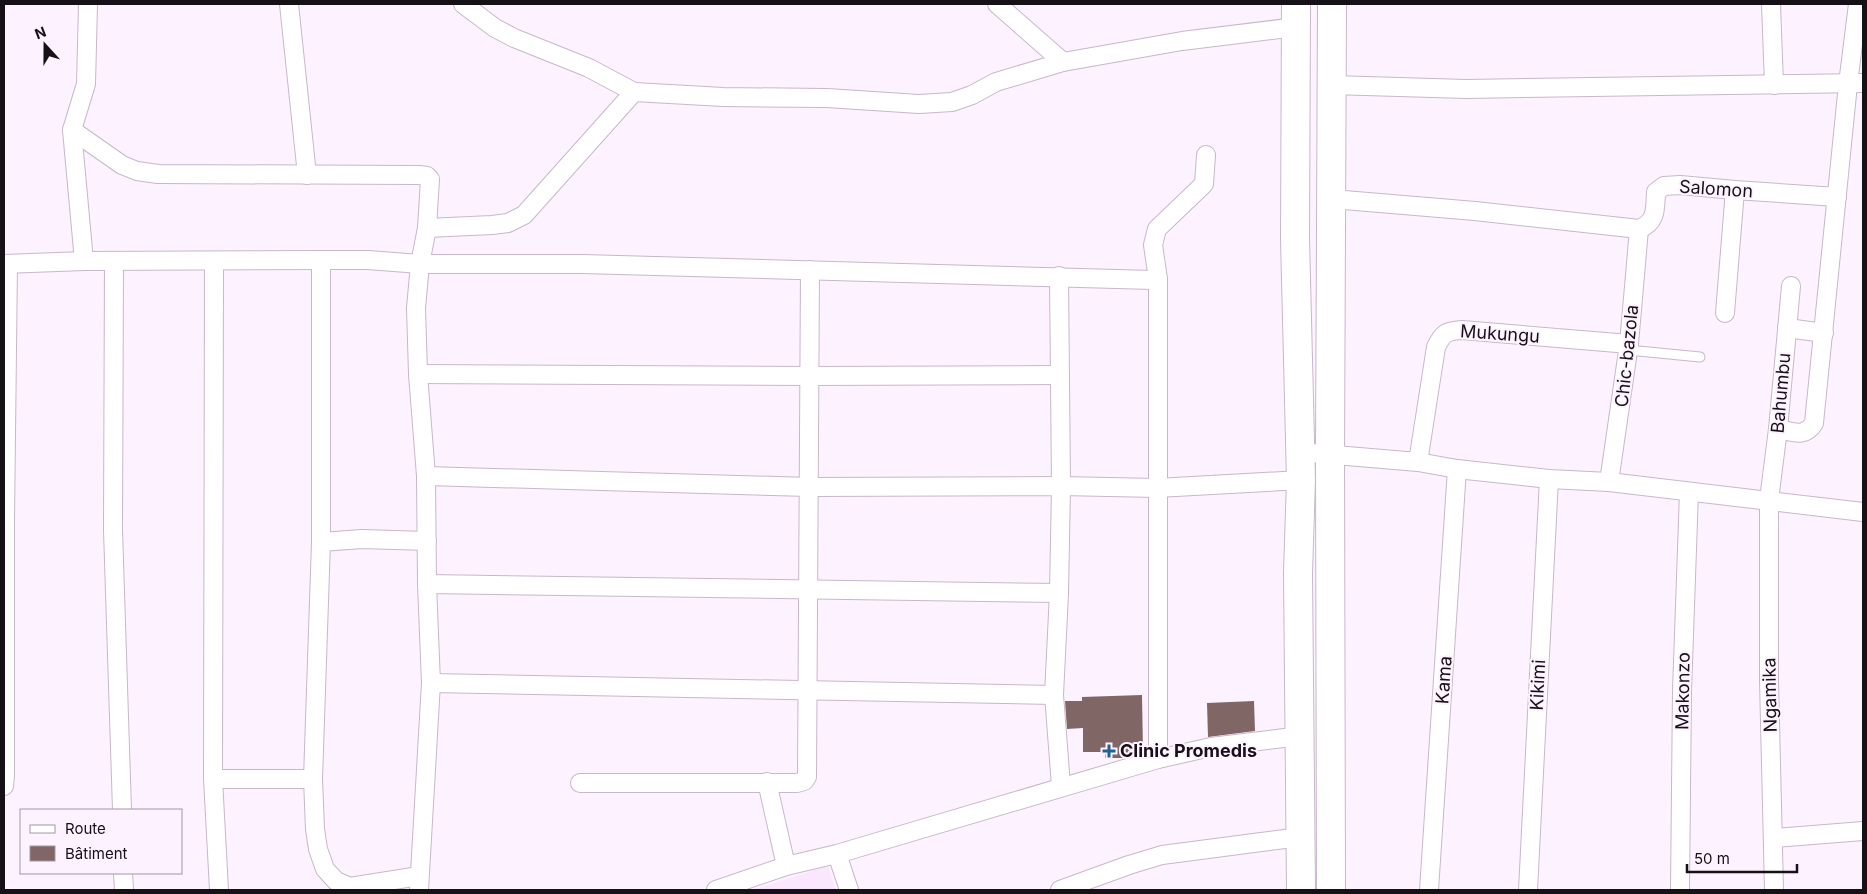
<svg xmlns="http://www.w3.org/2000/svg" width="1867" height="894" font-family="Inter,sans-serif">
<rect width="100%" height="100%" fill="#fdf2ff"/>
<polygon fill="#fae7fd" points="828,866 836,890 752,890"/>
<g fill="#806664">
<polygon points="1142,695 1143,752 1124,758 1105,758 1105,752 1083,752 1083,728 1067,729 1065,701 1082,701 1082,697"/>
<polygon points="1254,701 1255,731 1208,737 1207,703"/>
</g>
<g fill="none" stroke-linecap="round" stroke-linejoin="round">
<g stroke="#c8b7cb" stroke-width="11">
<polyline id="lane" points="1628,350 1700,357"/>
</g>
<g stroke="#c8b7cb" stroke-width="20">
<g id="street">
<polyline points="289,4 307,175"/>
<polyline points="463,4 495,28 514,38 589,68 634,92 723,97 827,98 919,104 952,102 972,95 996,82 1063,62 1182,41 1296,27"/>
<polyline points="997,4 1063,62"/>
<polyline points="1771,4 1774,85"/>
<polyline points="1332,85 1466,89 1863,83"/>
<polyline points="72,130 122,165 137,171 158,174 419,175 427,176 430,179 427,228 420,264 416,308 418,374 426,476 427,584 431,683 419,890"/>
<path d="M1332,199L1475,211L1639,229C1657,222 1655,209 1656,192L1664,186L1680,185L1735,190L1837,197"/>
<polyline points="427,228 492,225 508,223 524,215 634,92"/>
<polyline points="321,260 321,542 313,779 315,829 318,849 325,869 336,881 350,887 419,876"/>
<polyline points="84,261 72,130 86,84 88,4"/>
<polyline points="114,261 113,530 122,810"/>
<polyline points="214,261 213,779 219,890"/>
<polyline points="4,264 84,261 321,260 368,260 420,264 582,264 1153,280 1158,279 1153,245 1157,229 1204,184 1206,155"/>
<polyline points="1059,276 1061,486 1059,593 1054,695 1061,786"/>
<polyline points="1158,279 1158,759"/>
<polyline points="1725,313 1735,190"/>
<polyline points="1787,328 1824,333"/>
<polyline points="418,374 809,376 1060,375"/>
<path d="M1778,429C1793,432 1805,438 1814,423L1848,84L1858,4"/>
<polyline points="1300,452 1418,462 1457,469 1549,479 1609,482 1863,512"/>
<path d="M1418,462L1436,347C1443,333 1446,331 1462,330L1629,344"/>
<polyline points="426,476 810,487 1061,486 1157,488 1301,480"/>
<polyline points="1609,482 1629,344 1639,229"/>
<polyline points="321,542 362,539 427,541"/>
<polyline points="427,584 1059,593"/>
<polyline points="431,683 1054,695"/>
<polyline points="213,779 313,779"/>
<polyline points="767,782 786,866"/>
<polyline points="580,783 797,783 804,781 807,777 810,270"/>
<polyline points="4,786 5,776 5,520 8,264"/>
<polyline points="1774,838 1863,831"/>
<polyline points="837,854 849,890"/>
<polyline points="123,873 124,890"/>
<polyline points="716,890 786,866 837,854 1158,759 1211,747 1300,736"/>
<polyline points="1060,890 1129,865 1162,855 1300,837"/>
<polyline points="1429,890 1457,469"/>
<polyline points="1528,890 1549,479"/>
<polyline points="1680,890 1682,691 1689,492"/>
<polyline points="1774,890 1769,680 1769,500 1778,429 1791,286"/>
</g>
</g>
<g stroke="#c8b7cb" stroke-width="30">
<g id="highway">
<polyline points="1296,4 1295,239 1301,480 1298,573 1301,890"/>
<polyline points="1331,890 1330,454 1332,4"/>
</g>
</g>
<use href="#lane" stroke="#fff" stroke-width="9"/>
<use href="#street" stroke="#fff" stroke-width="18"/>
<use href="#highway" stroke="#fff" stroke-width="28"/>
</g>
<path fill="#1f6297" stroke="#fdf2ff" stroke-width="2" d="M1106.5 743.5h5v5h5v5h-5v5h-5v-5h-5v-5h5z"/>
<g text-anchor="middle" stroke-width="4" stroke-linejoin="round" paint-order="stroke">
<g font-size="18" fill="#161017" stroke="#fdf2ff">
<text transform="translate(1716 189) rotate(4)" y="6">Salomon</text>
<text transform="translate(1500 334) rotate(4)" y="6">Mukungu</text>
<text transform="translate(1627 356) rotate(-84)" y="6">Chic-bazola</text>
<text transform="translate(1781 393) rotate(-85)" y="6">Bahumbu</text>
<text transform="translate(1444 680) rotate(-86)" y="6">Kama</text>
<text transform="translate(1538 685) rotate(-87)" y="6">Kikimi</text>
<text transform="translate(1683 691) rotate(-89)" y="6">Makonzo</text>
<text transform="translate(1770 695) rotate(-91)" y="6">Ngamika</text>
</g>
<g font-size="18" font-weight="bold" fill="#161017" stroke="#fdf2ff" text-anchor="start">
<text x="1120" y="757">Clinic Promedis</text>
</g>
</g>
<rect width="1867" height="894" fill="none" stroke="#161017" stroke-width="10"/>
<rect x="20" y="809" width="162" height="65" fill="#fdf2ff" stroke="#a198a2"/>
<rect x="30" y="825" width="25" height="8" fill="#ffffff" stroke="#a198a2"/>
<text x="65" y="834" font-size="15" fill="#161017">Route</text>
<rect x="30" y="846" width="25" height="15" fill="#806664" stroke="#a198a2"/>
<text x="65" y="859" font-size="15" fill="#161017">Bâtiment</text>
<g transform="translate(45 45) rotate(339)" stroke="#fdf2ff" stroke-width="4" paint-order="stroke">
<path d="M0-4L9 19L0 12L-9 19Z" fill="#161017"/>
<text y="-8" font-size="14" font-weight="bold" text-anchor="middle" fill="#161017">N</text>
</g>
<path d="M1687 864v8h110v-8" fill="none" stroke="#161017" stroke-width="2.5"/>
<text x="1694" y="864" font-size="15" fill="#161017" stroke="#fdf2ff" stroke-width="4" paint-order="stroke">50 m</text>
</svg>
